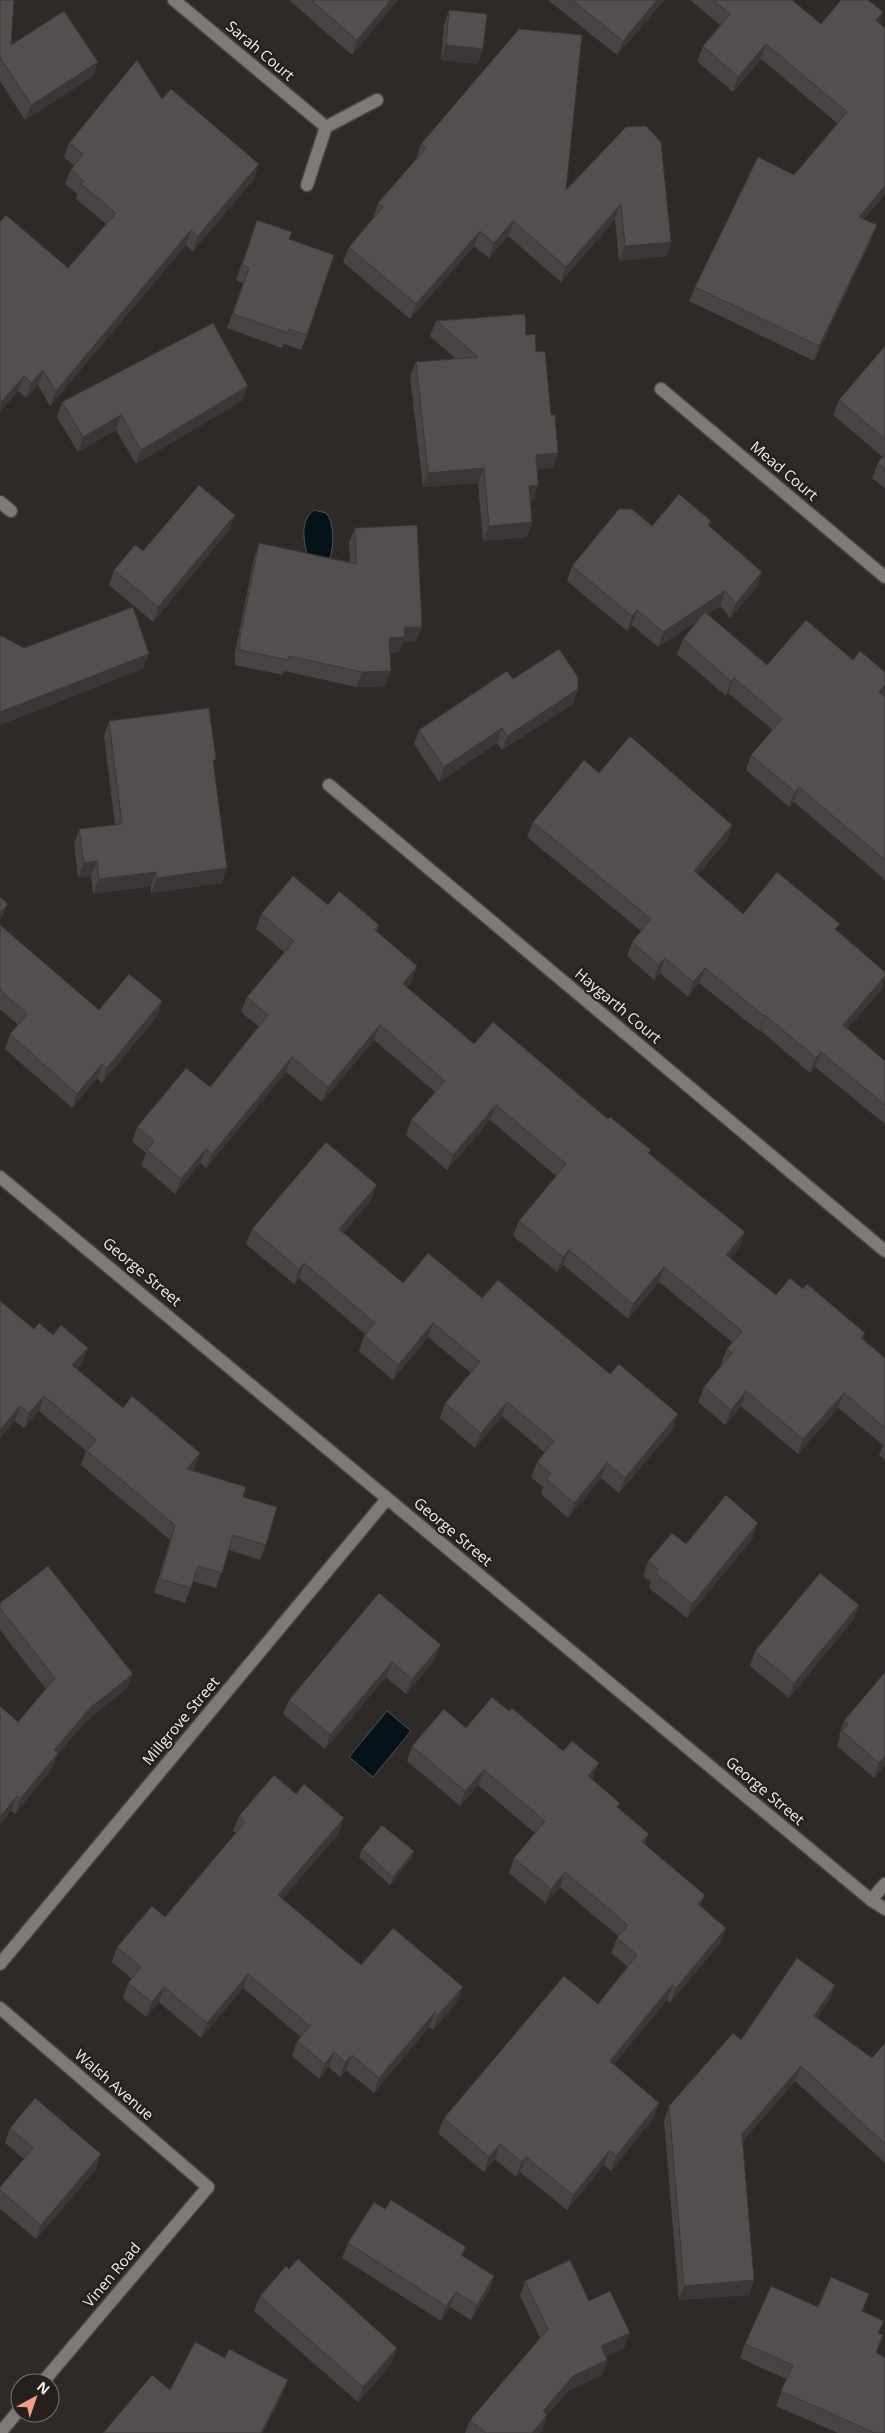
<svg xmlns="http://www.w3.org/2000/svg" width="885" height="2433" font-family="'Open Sans',sans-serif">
<rect width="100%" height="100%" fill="#2f2927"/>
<g fill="#051219" stroke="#4c5458">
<path d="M314,510L326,513C335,523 334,548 329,561L308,558C304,542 299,521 314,510Z"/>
<polygon points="387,1711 411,1731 373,1777 349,1757"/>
</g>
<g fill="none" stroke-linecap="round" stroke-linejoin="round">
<g stroke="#4b4744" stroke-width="15">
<g id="street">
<polyline points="174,0 326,127"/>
<polyline points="307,185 326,127 377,100"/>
<polyline points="661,389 885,577"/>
<polyline points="0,502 11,511"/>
<polyline points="329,785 885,1251"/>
<polyline points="0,1177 871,1900 885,1909"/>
<polyline points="871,1900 885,1884"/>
<polyline points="0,1964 387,1499"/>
<polyline points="0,2008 208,2187 42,2383"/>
<polyline points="0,2433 20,2409"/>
</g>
</g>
<use href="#street" stroke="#807a76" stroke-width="12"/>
</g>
<g fill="#494343">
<polygon points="0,0 11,45 98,62 92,77 25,120 0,81"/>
<polygon points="289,0 398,0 352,55"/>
<polygon points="548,0 664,0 617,55"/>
<polygon points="690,0 792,0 821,24 879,23 885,28 885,194 864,219 871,240 814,361 689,301 695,287 794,175 838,124 761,59 733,92 697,61 703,46 720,25"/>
<polygon points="449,10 478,64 441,60 444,25"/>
<polygon points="162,99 254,179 193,251 186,245 50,406 38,385 26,398 18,391 0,412 0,222 68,268 106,224 76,199 77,194 65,184 71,169 74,166 64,157 69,143"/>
<polygon points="626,127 671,242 666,256 619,261 615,219 561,282 508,236 489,258 474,246 410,319 343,262 349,247 373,218 378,203 416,159 421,144 566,190"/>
<polygon points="257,220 289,239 307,335 301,350 284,344 282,348 227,328 243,283 236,280"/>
<polygon points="436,321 526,335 536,352 551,415 558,453 552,468 537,469 538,485 533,500 530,500 532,522 527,537 483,541 478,483 423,487 410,376 416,362 456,359 430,336"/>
<polygon points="885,346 885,488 872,478 878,463 883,457 833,415 839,400"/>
<polygon points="243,400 136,464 116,430 78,452 57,417 62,402"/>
<polygon points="235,515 229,530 153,622 109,585 114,570 143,551"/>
<polygon points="711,521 709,526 762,572 757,587 730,618 720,606 708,614 767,665 885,694 883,696 885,697 885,880 794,802 789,807 746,770 751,755 773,730 728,693 726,696 677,654 683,639 697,621 658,647 632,625 627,631 567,581 572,566 652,526"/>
<polygon points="355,528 416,642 403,642 399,652 390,653 385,686 356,687 284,671 283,675 235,665 235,652 254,558 259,543 350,562 349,543"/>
<polygon points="513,679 578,689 573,704 502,750 497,743 439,782 414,744 419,730"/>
<polygon points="109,721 214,766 222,883 151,893 151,886 93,894 91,876 78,878 74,844 79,829 115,825 104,736"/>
<polygon points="599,773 732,825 727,840 698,874 743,914 837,931 882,989 847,1028 885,1061 885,1124 815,1067 810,1073 760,1030 759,1031 699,983 688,997 660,973 654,980 627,956 632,942 641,931 527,837 533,822"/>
<polygon points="328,905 379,925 377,932 412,981 407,987 474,1044 649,1153 745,1232 739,1247 730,1258 776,1295 803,1289 865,1333 863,1339 885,1358 885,1460 879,1455 883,1445 838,1408 798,1454 741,1406 725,1425 698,1402 704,1387 722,1364 721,1363 727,1349 732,1342 659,1282 628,1319 563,1265 557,1272 513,1236 519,1221 556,1176 490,1120 447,1170 406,1135 411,1120 435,1092 374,1040 322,1102 286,1072 206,1168 200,1163 175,1194 141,1165 146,1153 132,1142 137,1127 210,1087 259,1027 241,1012 247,997 284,952 256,929 261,914"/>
<polygon points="0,925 99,1010 162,1001 157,1016 102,1083 97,1078 72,1108 5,1049 10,1034 18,1025 0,1009"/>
<polygon points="371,1200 343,1233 403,1283 482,1298 673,1429 619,1493 601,1478 568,1518 541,1494 543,1487 531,1477 537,1462 545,1453 502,1416 475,1448 440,1418 445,1403 471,1373 428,1337 393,1380 359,1351 364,1336 365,1334 299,1278 294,1284 246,1244 252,1229"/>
<polygon points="34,1329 53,1335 88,1348 82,1363 77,1369 195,1468 193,1471 243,1497 266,1545 260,1560 229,1550 216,1588 193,1581 185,1603 154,1593 170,1540 81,1465 86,1451 39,1411 24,1428 15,1421"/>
<polygon points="753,1538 687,1618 649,1588 651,1582 643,1576 648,1561"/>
<polygon points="379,1593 435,1660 406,1694 386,1677 325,1749 283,1714 289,1700"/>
<polygon points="0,1603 127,1688 85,1722 57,1755 52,1768 15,1814 11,1811 18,1722 46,1689 0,1630"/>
<polygon points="859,1605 853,1620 789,1698 750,1666 755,1651"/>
<polygon points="885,1672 885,1765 874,1778 837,1746 840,1737 839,1736 844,1721"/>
<polygon points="509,1711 563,1751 599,1763 592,1779 618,1808 645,1844 701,1906 721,1942 670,2003 667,2000 614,2064 654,2117 611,2171 604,2165 567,2210 520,2172 516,2177 495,2159 484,2172 438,2133 444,2118 598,2004 628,1967 611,1953 617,1938 618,1936 560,1887 545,1903 509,1873 514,1858 535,1833 478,1785 460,1806 407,1761 412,1746 466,1728"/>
<polygon points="239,1816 339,1833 282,1899 361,1965 457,2002 433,2030 429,2027 374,2093 346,2070 340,2077 329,2067 319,2079 292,2056 297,2041 301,2037 243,1988 201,2038 159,2002 146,2017 123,1998 128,1983 132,1979 112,1962 117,1947 165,1917 236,1833 233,1831"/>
<polygon points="362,1849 414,1851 411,1859 390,1885 359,1857"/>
<polygon points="830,1999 817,2018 872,2058 885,2043 885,2163 795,2081 742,2142 754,2280 749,2295 679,2300 664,2121 669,2106 741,2040"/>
<polygon points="10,2128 96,2169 36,2239 0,2209 0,2187 24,2159 5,2143"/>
<polygon points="385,2209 466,2247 462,2256 494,2276 489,2291 471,2320 450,2307 441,2321 342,2258 348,2243"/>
<polygon points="289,2269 392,2363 358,2402 254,2311 260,2296"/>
<polygon points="525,2281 589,2301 624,2348 606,2356 607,2360 602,2375 568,2391 547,2415 542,2430 539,2433 465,2433 470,2420 540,2338 520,2296"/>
<polygon points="818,2307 863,2311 879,2333 877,2352 885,2433 838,2433 776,2406 786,2379 740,2358 745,2344"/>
</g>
<g fill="#3c3737">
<polygon points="391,0 398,0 352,55 357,40"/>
<polygon points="657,0 664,0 617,55 623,41"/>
<polygon points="883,12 878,27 876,20"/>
<polygon points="766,44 761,59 733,92 738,77"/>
<polygon points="446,45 483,49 478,64 441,60"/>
<polygon points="98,62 92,77 25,120 31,105"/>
<polygon points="259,164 254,179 193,251 198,236"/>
<polygon points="885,186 885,194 853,232 859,217"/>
<polygon points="621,204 615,219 561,282 566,267"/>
<polygon points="513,221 508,236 489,258 494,243"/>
<polygon points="877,225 871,240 814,361 819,346"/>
<polygon points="191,230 186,245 50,406 56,391"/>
<polygon points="480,231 474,246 410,319 416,304"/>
<polygon points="671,242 666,256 619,261 625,246"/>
<polygon points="43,370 38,385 26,398 31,383"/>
<polygon points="24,376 18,391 0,412 0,406 2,401"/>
<polygon points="248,386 243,400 136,464 141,450"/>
<polygon points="121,415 116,430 78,452 83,437"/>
<polygon points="558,453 552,468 531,470 536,455"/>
<polygon points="484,468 478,483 423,487 428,473"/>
<polygon points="538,485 533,500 524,501 529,486"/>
<polygon points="235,515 229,530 153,622 158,607"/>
<polygon points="532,522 527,537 483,541 489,526"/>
<polygon points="762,572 757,587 730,618 736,603"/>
<polygon points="725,591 720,606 658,647 663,632"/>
<polygon points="637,610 632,625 627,631 632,616"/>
<polygon points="404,627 422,627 416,642 403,642 399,652 384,653 389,638"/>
<polygon points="149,654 143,669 0,725 0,712"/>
<polygon points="391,671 385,686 356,687 362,672"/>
<polygon points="734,678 728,693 726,696 731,681"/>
<polygon points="885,685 885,694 874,707 879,692"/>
<polygon points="578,689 573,704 502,750 507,736"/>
<polygon points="502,728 497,743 439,782 444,767"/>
<polygon points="799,787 794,802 789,807 795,792"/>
<polygon points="732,825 727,840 688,885 694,871"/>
<polygon points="97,861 91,876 78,878 84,863"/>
<polygon points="227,868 222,883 151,893 157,878"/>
<polygon points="156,872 151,886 93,894 99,879"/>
<polygon points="8,904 2,918 0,921 0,913"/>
<polygon points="665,958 660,973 654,980 659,965"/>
<polygon points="417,966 412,981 397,999 403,984"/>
<polygon points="705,968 699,983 688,997 693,982"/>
<polygon points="885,976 885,979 882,989 838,1040 843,1025"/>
<polygon points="162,1001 157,1016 102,1083 107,1068"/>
<polygon points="765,1015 760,1030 759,1031 764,1016"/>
<polygon points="380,1025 374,1040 322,1102 328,1087"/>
<polygon points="821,1052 815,1067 810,1073 816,1058"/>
<polygon points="292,1057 286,1072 206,1168 212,1154"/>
<polygon points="102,1064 97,1078 72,1108 77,1094"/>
<polygon points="496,1105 490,1120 447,1170 453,1155"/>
<polygon points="206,1149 200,1163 175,1194 181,1179"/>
<polygon points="377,1185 371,1200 333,1244 339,1229"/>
<polygon points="745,1232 739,1247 720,1270 726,1255"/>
<polygon points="569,1250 563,1265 557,1272 563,1257"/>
<polygon points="304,1263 299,1278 294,1284 299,1269"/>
<polygon points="664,1267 659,1282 628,1319 633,1304"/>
<polygon points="433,1323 428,1337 393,1380 398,1365"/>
<polygon points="88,1348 82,1363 67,1380 72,1365"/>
<polygon points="746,1391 741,1406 725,1425 731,1410"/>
<polygon points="844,1393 838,1408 798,1454 803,1439"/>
<polygon points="44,1396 39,1411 24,1428 29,1413"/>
<polygon points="507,1402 502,1416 475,1448 481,1433"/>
<polygon points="20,1406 15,1421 0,1438 0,1430"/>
<polygon points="678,1414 673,1429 619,1493 625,1478"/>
<polygon points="200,1453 195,1468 181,1484 187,1469"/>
<polygon points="607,1463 601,1478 568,1518 574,1503"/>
<polygon points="758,1523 753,1538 687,1618 692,1604"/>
<polygon points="859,1605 853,1620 789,1698 794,1683"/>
<polygon points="441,1645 435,1660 406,1694 412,1679"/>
<polygon points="392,1662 386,1677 325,1749 330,1735"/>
<polygon points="133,1674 127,1688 85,1722 57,1755 52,1768 15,1814 20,1799 54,1750 91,1707"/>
<polygon points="885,1756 885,1765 874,1778 879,1763"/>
<polygon points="599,1763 593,1778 583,1791 588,1776"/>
<polygon points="484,1770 478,1785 460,1806 465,1791"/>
<polygon points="17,1796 11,1811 0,1825 0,1817"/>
<polygon points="344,1818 339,1833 273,1910 278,1895"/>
<polygon points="649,1834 643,1849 642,1842"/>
<polygon points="414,1851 411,1859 390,1885 393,1877"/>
<polygon points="565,1872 560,1887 545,1903 551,1889"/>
<polygon points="705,1895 700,1909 698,1904"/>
<polygon points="726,1928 721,1942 670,2003 676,1988"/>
<polygon points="248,1974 243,1988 201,2038 207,2023"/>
<polygon points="672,1985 667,2000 604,2076 610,2061"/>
<polygon points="835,1985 830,1999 809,2030 814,2016"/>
<polygon points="164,1987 159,2002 146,2017 152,2002"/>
<polygon points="463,1987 457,2002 433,2030 438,2015"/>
<polygon points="435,2012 429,2027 374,2093 379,2078"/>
<polygon points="334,2052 329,2067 319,2079 325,2064"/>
<polygon points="352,2055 346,2070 340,2077 345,2062"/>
<polygon points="801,2066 795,2081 736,2149 742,2134"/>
<polygon points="659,2103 654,2117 611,2171 616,2156"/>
<polygon points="500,2144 495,2159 484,2172 489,2157"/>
<polygon points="610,2150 604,2165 567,2210 573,2195"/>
<polygon points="101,2154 96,2169 36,2239 41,2225"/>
<polygon points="526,2157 520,2172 516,2177 522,2162"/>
<polygon points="494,2276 489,2291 471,2320 477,2305"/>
<polygon points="754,2280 749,2295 679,2300 684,2286"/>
<polygon points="456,2292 450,2307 441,2321 446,2306"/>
<polygon points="630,2333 624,2348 595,2361 601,2346"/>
<polygon points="397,2348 392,2363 358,2402 363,2387"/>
<polygon points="607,2360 602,2375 568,2391 547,2415 542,2430 539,2433 532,2433 543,2411 573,2376"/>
<polygon points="288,2380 283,2394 263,2433 261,2433"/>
</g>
<g fill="#554e4e" stroke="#3c3737">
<polygon points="0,0 14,0 11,45 64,11 98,62 31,105 0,57"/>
<polygon points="311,0 391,0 357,40"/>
<polygon points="572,0 657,0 623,41"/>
<polygon points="713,0 792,0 821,24 841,0 868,0 883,12 876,20 885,28 885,186 859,217 877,225 819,346 695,287 758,157 794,175 847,112 766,44 738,77 703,46 730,14"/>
<polygon points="449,10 487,14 483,49 446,45"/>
<polygon points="519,29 582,35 566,190 626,127 646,126 661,142 671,242 625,246 621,204 566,267 513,221 494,243 480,231 416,304 349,247 383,207 378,203 426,148 421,144"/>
<polygon points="137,60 162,99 171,89 259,164 198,236 191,230 56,391 43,370 31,383 24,376 2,401 0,399 0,222 6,215 68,268 116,213 81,184 84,181 71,169 83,154 69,143"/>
<polygon points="257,220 292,232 289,239 334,255 307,335 289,329 288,333 233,314 249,268 242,265"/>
<polygon points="525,314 526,335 535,334 536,352 545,351 551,415 555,415 558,453 536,455 538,485 529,486 532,522 489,526 484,468 428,473 416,362 478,357 436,321"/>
<polygon points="213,323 248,386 141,450 121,415 83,437 62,402"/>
<polygon points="885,346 885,439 839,400"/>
<polygon points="885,454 885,469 878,463"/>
<polygon points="199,485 235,515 158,607 114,570 135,545 143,551"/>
<polygon points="679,494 711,521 708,525 762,572 736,603 725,591 663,632 637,610 632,616 572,566 619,509 632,509 652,526"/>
<polygon points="417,525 422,627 404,627 405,637 389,638 391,671 362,672 289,656 288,660 240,650 240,637 259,543 356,564 355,528"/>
<polygon points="133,607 149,654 0,712 0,635 24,648"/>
<polygon points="705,612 767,665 806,620 853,660 860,651 885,672 885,685 879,692 885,697 885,860 799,787 795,792 751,755 782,719 734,678 731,681 683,639"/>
<polygon points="559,649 578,677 578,689 507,736 502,728 444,767 419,730 507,671 513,679"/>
<polygon points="209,708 216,760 213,760 227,868 157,878 156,872 99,879 97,861 84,863 79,829 122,824 109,721"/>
<polygon points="630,736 732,825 694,871 743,914 777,872 840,924 835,929 885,972 885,976 843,1025 885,1061 885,1105 821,1052 816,1058 765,1015 764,1016 705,968 693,982 665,958 659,965 632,942 651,919 533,822 584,760 599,773"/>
<polygon points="293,876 328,905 339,891 379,925 375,930 417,966 403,984 474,1044 493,1022 608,1119 610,1117 651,1150 648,1153 745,1232 726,1255 776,1295 790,1278 803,1289 807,1284 865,1333 861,1338 885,1358 885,1428 844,1393 803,1439 746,1391 731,1410 704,1387 732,1353 727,1349 742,1331 664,1267 633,1304 569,1250 563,1257 519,1221 566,1164 496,1105 453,1155 411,1120 445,1081 380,1025 328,1087 292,1057 212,1154 206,1149 181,1179 147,1150 154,1141 137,1127 186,1068 210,1087 268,1015 247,997 294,941 261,914"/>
<polygon points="0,897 8,904 0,913"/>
<polygon points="0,925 99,1010 129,974 162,1001 107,1068 102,1064 77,1094 10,1034 27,1014 0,990"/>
<polygon points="326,1142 377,1185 339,1229 403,1283 428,1253 482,1298 498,1280 610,1374 619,1364 678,1414 625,1478 607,1463 574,1503 546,1479 551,1474 537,1462 554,1441 507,1402 481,1433 445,1403 480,1362 433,1323 398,1365 364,1336 375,1323 304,1263 299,1269 252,1229"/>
<polygon points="0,1301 34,1329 39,1323 53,1335 61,1325 88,1348 72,1365 123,1408 132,1396 200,1453 187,1469 246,1487 243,1497 277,1507 266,1545 233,1535 222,1573 198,1566 191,1588 160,1579 175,1525 87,1451 96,1440 44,1396 29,1413 20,1406 0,1430"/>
<polygon points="726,1495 758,1523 692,1604 655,1573 658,1569 648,1561 672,1533 686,1544"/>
<polygon points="48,1566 133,1674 91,1707 54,1750 58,1753 20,1799 17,1796 0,1817 0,1706 18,1722 55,1678 0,1608 0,1603"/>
<polygon points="820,1573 859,1605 794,1683 755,1651"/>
<polygon points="379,1593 441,1645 412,1679 392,1662 330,1735 289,1700"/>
<polygon points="885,1672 885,1756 879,1763 842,1731 848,1724 844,1721"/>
<polygon points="492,1697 509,1711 512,1708 563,1751 572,1741 599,1763 588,1776 620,1803 617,1807 649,1834 642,1842 705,1895 698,1904 726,1928 676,1988 672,1985 610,2061 659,2103 616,2156 610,2150 573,2195 526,2157 522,2162 500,2144 489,2157 444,2118 564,1976 598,2004 637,1955 617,1938 628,1925 565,1872 551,1889 514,1858 545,1821 484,1770 465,1791 412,1746 444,1709 466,1728"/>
<polygon points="274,1775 296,1794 304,1784 344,1818 278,1895 361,1965 393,1928 463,1987 438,2015 435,2012 379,2078 352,2055 345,2062 334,2052 325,2064 297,2041 310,2026 248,1974 207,2023 164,1987 152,2002 128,1983 141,1967 117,1947 152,1906 165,1917 245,1822 239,1816"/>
<polygon points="382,1825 414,1851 393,1877 362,1849"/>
<polygon points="797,1958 835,1985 814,2016 872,2058 885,2043 885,2144 801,2066 742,2134 754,2280 684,2286 669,2106 733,2033 741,2040"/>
<polygon points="35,2098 101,2154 41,2225 0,2190 0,2187 33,2148 10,2128"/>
<polygon points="391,2200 466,2247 461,2255 494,2276 477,2305 456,2292 446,2306 348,2243 374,2202 385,2209"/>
<polygon points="298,2259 397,2348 363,2387 260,2296 286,2266 289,2269"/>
<polygon points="570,2260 589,2301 610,2291 630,2333 601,2346 607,2360 573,2376 543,2411 547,2415 532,2433 486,2433 470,2420 548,2329 525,2281"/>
<polygon points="831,2277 869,2294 862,2311 884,2321 878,2333 883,2335 876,2352 885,2358 885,2433 875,2433 781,2391 793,2365 745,2344 771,2286 818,2307"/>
<polygon points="195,2342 225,2358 229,2349 288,2380 261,2433 103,2433 152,2375 170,2390"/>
</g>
<g text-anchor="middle" stroke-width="4.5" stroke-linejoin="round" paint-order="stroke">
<g font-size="15" fill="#f1edeb" stroke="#25201d">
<text transform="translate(260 51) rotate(40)" y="5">Sarah Court</text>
<text transform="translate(784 471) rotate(40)" y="5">Mead Court</text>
<text transform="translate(618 1006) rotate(40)" y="5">Haygarth Court</text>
<text transform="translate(142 1272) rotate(40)" y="5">George Street</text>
<text transform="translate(453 1532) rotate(40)" y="5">George Street</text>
<text transform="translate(181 1721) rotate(-50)" y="5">Millgrove Street</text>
<text transform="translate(765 1791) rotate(40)" y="5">George Street</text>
<text transform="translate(114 2085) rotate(41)" y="5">Walsh Avenue</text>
<text transform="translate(112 2275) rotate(-50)" y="5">Vinen Road</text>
</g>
</g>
<g transform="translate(35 2398) rotate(40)"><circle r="24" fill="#25201d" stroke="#77726f"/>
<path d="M0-4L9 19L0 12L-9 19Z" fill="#f39f83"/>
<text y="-8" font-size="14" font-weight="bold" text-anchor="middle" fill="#f1edeb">N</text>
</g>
</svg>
